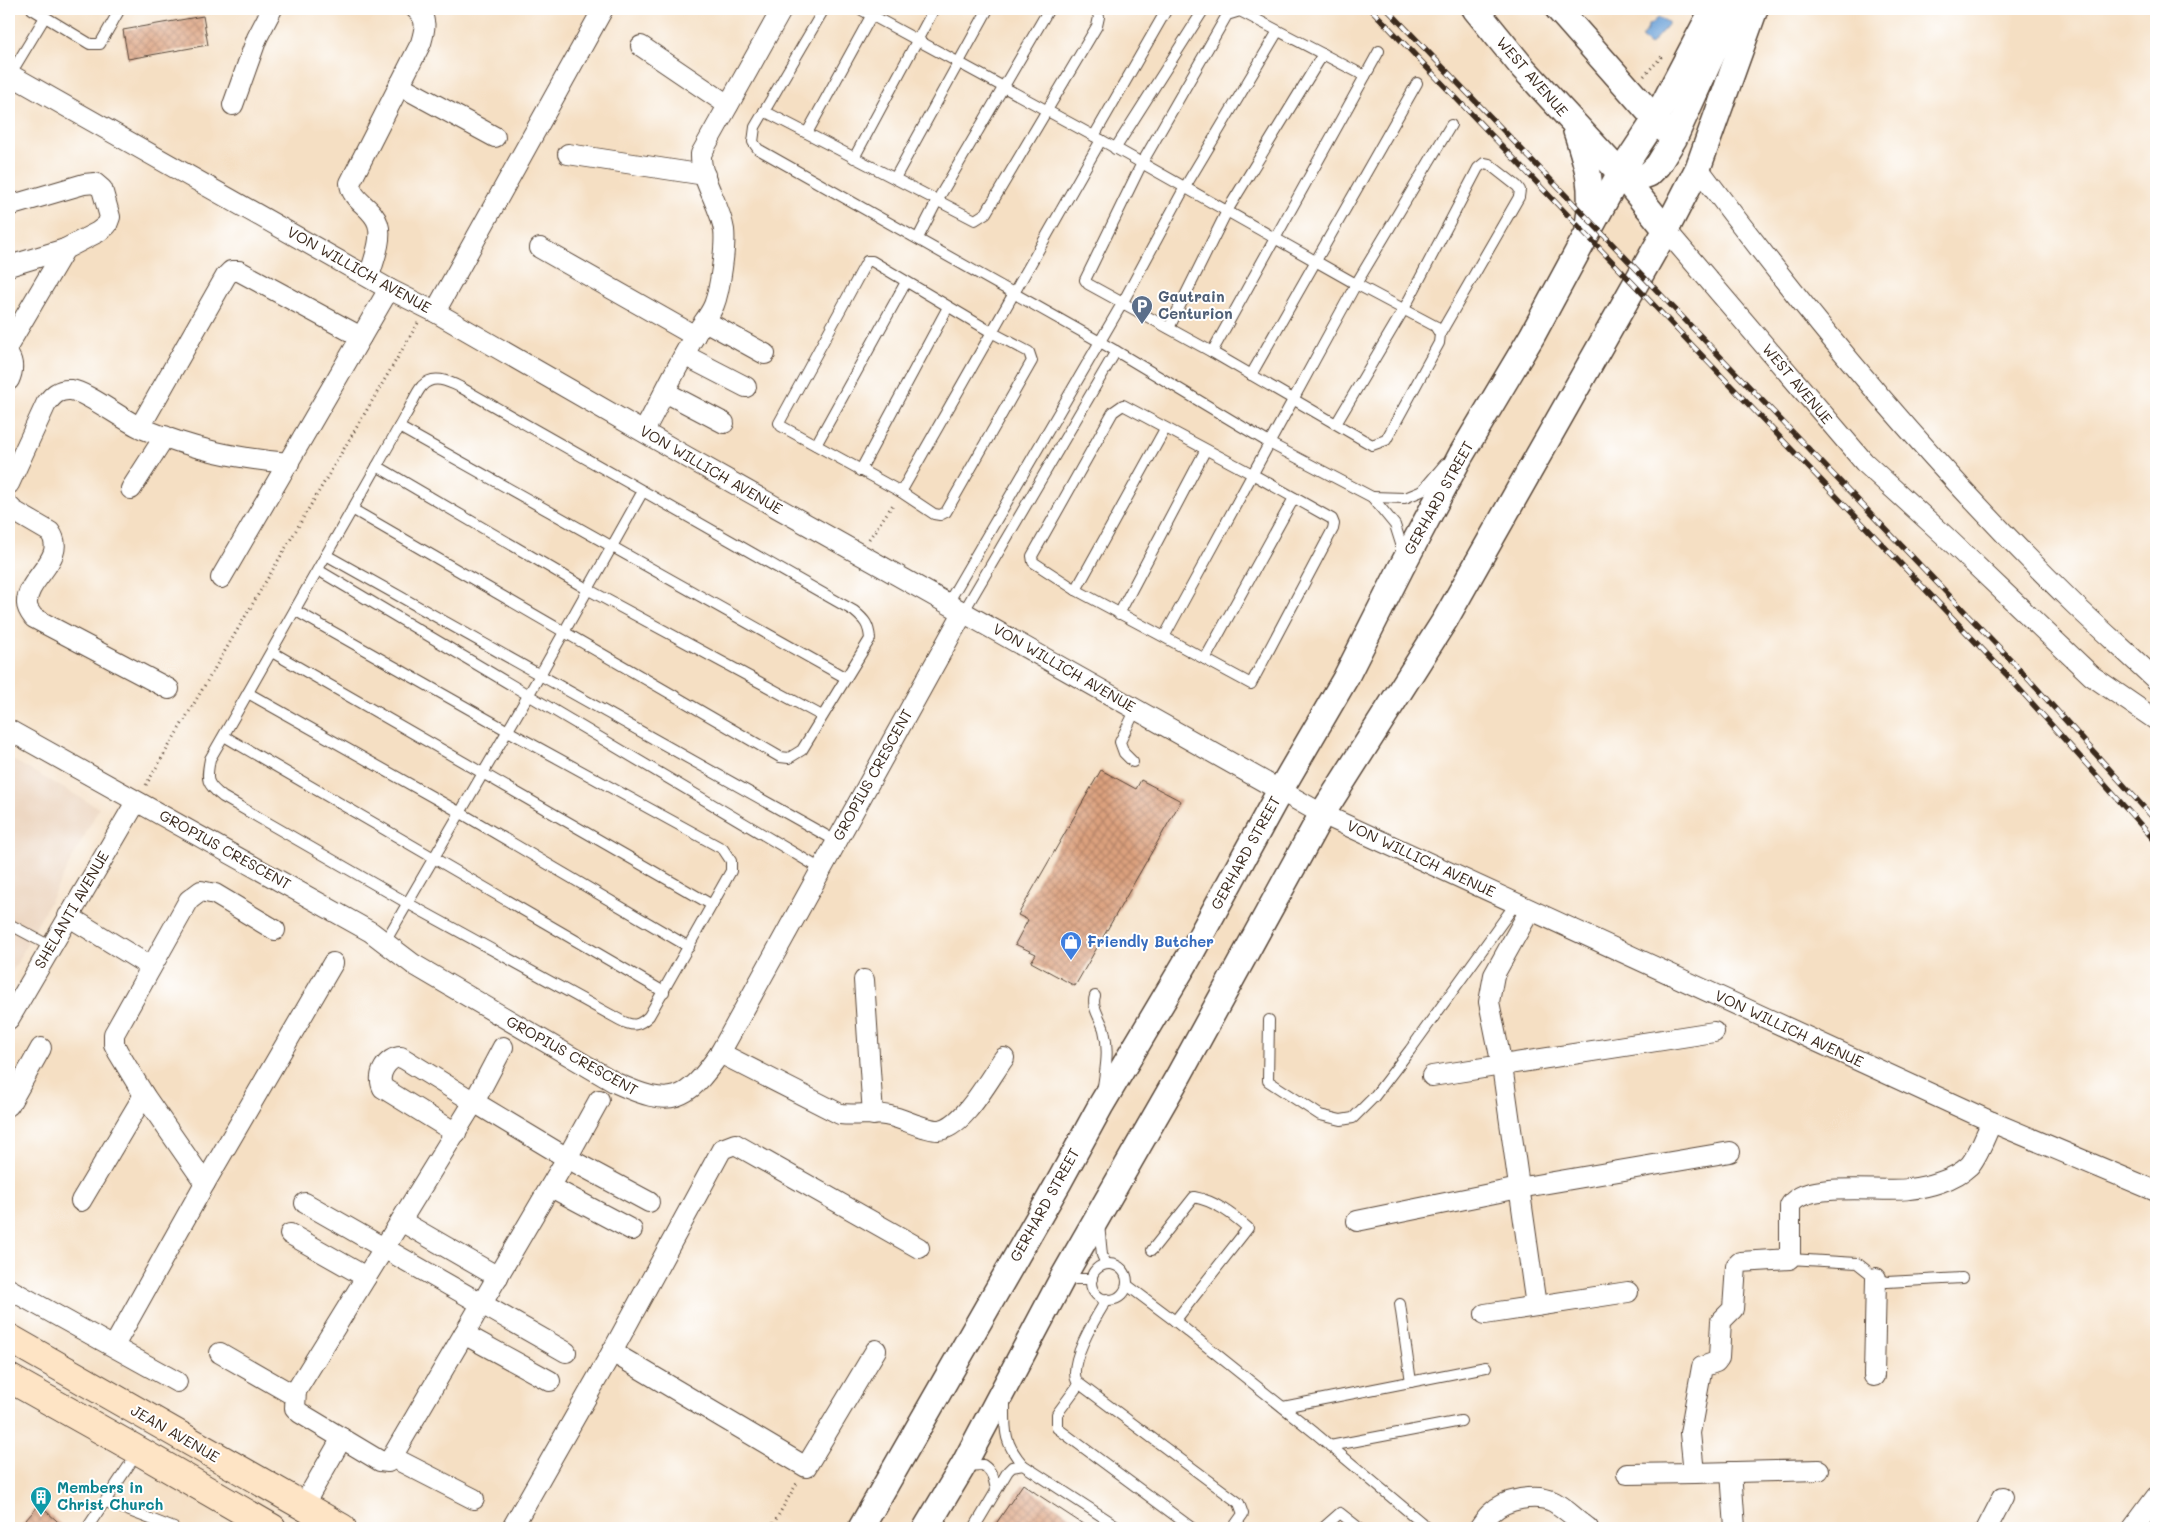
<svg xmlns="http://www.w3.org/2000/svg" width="2165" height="1537" font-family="Mali,sans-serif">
<defs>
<pattern id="building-cross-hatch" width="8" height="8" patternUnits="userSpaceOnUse" patternTransform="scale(1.25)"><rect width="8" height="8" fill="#dca17e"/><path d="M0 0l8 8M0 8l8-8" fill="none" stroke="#b48367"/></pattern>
</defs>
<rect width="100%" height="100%" fill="#fff"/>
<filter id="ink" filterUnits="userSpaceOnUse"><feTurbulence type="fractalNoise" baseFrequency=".02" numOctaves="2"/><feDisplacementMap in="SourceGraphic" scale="10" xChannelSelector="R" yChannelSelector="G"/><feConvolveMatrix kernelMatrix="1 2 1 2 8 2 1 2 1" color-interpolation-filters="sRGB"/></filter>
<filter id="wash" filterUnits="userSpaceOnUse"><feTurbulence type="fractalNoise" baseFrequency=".0096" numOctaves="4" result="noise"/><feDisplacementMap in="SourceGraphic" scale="20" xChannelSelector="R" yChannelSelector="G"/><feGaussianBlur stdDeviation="1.12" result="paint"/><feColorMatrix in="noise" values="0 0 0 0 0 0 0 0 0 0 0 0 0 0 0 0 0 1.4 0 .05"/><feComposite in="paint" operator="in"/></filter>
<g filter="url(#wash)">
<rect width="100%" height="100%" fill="#f5dfc3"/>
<polygon fill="#e9cfb6" points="9,758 99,808 9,978"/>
<polygon fill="#689fd6" stroke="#52647a" points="1658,17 1668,22 1668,25 1650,45 1641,38 1647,30 1648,25 1653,23"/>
<g id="blocks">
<g fill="url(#building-cross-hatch)">
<polygon points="203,16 208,45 128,59 123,30"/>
<polygon points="1101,770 1136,789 1141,780 1181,801 1075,986 1031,962 1036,954 1015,944 1028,920 1018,915"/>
<polygon points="1023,1484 1037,1494 1089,1528 993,1528"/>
<polygon points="39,1505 65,1528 19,1528"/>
</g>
</g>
</g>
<g filter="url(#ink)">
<use href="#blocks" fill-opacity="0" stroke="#574537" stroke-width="1"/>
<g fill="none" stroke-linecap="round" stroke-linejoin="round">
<g stroke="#574537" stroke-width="12">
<g id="service">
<polyline points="32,9 90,44 100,44 120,9"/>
<polyline points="824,9 755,127 753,142 758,149 1116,351 1271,444 1372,497 1395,525 1401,544 1401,554"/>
<polyline points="860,9 1101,140 1356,284 1435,326 1440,334"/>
<polyline points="10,75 45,17"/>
<polyline points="764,111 975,220 986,213 1097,26 1099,17 1096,9"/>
<polyline points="807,133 875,9"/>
<polyline points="1094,136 1167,9"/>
<polyline points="1115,149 1204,9"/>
<polyline points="854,158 934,9"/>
<polyline points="895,178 988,9"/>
<polyline points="918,238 937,201 1049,9"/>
<polygon points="867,261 872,261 993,333 1029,352 1032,361 946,512 940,515 934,514 901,492 781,426 779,423"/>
<polyline points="1169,328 1227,211 1323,54"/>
<polyline points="1212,352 1379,51"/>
<polyline points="1251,375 1417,83"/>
<polyline points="1336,424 1404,309 1478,168 1484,163 1489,164 1517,186 1520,190 1519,197 1440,334 1439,343 1386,440 1372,445 1212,352 1088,284 1085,280 1142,163 1227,15 1240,11 1365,76"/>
<polyline points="399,427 846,678"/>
<polyline points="816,445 906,282"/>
<polyline points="377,466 587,589 822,716"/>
<polyline points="860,471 948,307"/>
<polyline points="901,492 1101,140"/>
<polyline points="1372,497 1405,498 1422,491 1445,464"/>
<polyline points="326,555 836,841"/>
<polyline points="318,570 821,869"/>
<polyline points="1076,590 1165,429"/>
<polyline points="948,603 1123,302 1185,187 1278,31"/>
<path d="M296,611L508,731L723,849L731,861V871L649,1016C639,1026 633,1027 620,1020L409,904L223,797C206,784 206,780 210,759C262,669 312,578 364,489C378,464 392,440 405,416C411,407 415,394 422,386C433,374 448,381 460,387L854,611C865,620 869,625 870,639L802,750L789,758L780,757L352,509"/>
<polyline points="964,611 1116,351"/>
<polyline points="1119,614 1205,451"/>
<polyline points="1164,637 1251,684 1333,529 1334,524 1332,519 1254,475 1123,405 1113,412 1032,556 1033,562 1076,590 1164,637 1356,284 1451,125"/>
<polyline points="272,652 712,905"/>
<polyline points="1205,659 1294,498"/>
<polyline points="248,693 461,813 689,947"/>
<polyline points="224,736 664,992"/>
<polyline points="1133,762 1124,753 1120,742 1136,709"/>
<polyline points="9,924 50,946"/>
<polyline points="385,942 540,675 643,491"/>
<path d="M1095,996C1091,1007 1101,1019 1104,1030C1109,1049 1106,1067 1103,1086"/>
<polyline points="1269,1020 1268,1081 1320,1115 1341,1120 1353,1118 1374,1097 1410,1050 1516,903"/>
<polyline points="1099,1224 1102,1255 1106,1264"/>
<polyline points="1790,1259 1857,1263 1876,1278 1887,1282 1962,1278"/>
<circle cx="1109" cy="1282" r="18"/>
<polyline points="1063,1279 1092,1279"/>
<path d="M1127,1285L1175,1321L1248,1228C1232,1214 1215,1201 1194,1197L1152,1250"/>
<path d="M1107,1299C1096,1317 1067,1363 1077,1382L1239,1503L1243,1514L1233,1528"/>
<polyline points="1400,1304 1411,1382"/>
<polyline points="1175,1321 1315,1433 1428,1528"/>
<polyline points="1079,1384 1057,1414 1057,1428 1192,1528"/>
<path d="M1005,1401C1005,1430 1003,1442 1023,1465"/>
<polyline points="1283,1407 1486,1367"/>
<polyline points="1330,1446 1461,1421"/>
<path d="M965,1466L983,1465C993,1472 994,1479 996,1490"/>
<polyline points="106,1502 174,1528"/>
<polyline points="87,1528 138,1452"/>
<polyline points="974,1528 1008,1471 1012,1467 1023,1465 1120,1528"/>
<polyline points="1323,1528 1340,1513 1359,1528"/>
</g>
</g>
<g stroke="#574537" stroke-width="22">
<g id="minor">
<polyline points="641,46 728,105"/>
<polyline points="9,74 389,289 435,312 687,457 1322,814 1992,1122 2156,1191"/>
<polyline points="399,85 495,137"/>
<polyline points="233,105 257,38 272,9"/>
<polyline points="568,154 705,175"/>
<path d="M1698,168C1812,321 1936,469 2073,603C2100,629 2129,654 2156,680"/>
<polyline points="9,206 84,184 95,183 102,189 110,217 107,225 98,232 65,249 9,344"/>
<polyline points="1666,230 1864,462 1945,536 2092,676 2156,720"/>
<polyline points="540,248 695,336"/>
<polyline points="9,266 65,249"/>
<path d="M369,277C373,262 383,239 378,224C373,207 351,201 350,183L421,43C425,29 428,19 416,9"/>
<polyline points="435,312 603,9"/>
<polyline points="705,321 765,354"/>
<polyline points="684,355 746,387"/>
<path d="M9,356C14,364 13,371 9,380"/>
<polyline points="665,392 724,423"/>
<polyline points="140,427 226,276 231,271 239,271 361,337"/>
<path d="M644,431C661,400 676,368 694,337C700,326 709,317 714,305C720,290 726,246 724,230C720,204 700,180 701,154L782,9"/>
<path d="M9,484L46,404C53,395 58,389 71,390C87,392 123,420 141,428C193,449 233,458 289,463"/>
<polyline points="131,489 165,436"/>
<path d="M9,506L14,511L50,532C69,558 25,579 27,604C27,609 31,614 34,618L169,689"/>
<polyline points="221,578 389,289"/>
<path d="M9,730L371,932L413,964L616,1083C671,1108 686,1103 720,1053L964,611"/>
<polyline points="1530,910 1494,975 1489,1002 1502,1066 1536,1306"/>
<polyline points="68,916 151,967"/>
<polyline points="864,980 873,1115"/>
<polyline points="9,1019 136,802"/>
<path d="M720,1053L840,1114C857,1116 874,1112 890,1116C904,1119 925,1130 938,1130C963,1129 990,1077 1004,1058"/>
<polyline points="1432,1076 1714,1032"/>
<polyline points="599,1100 567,1158 649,1202"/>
<polygon points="474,1102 567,1158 392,1457 388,1462 380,1461 300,1413 295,1408 296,1391"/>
<polyline points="9,1105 41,1048"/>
<path d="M456,1133L383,1088C376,1075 387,1057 401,1057L474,1102L503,1047"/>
<polyline points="205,1183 144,1095 118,1052 114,1044 114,1034 189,900 201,891 215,894 275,930"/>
<polyline points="551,1187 632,1230"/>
<polyline points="81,1201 144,1095"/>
<polyline points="305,1203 566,1352"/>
<polyline points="401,1221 498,1277"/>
<polyline points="1357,1221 1519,1188 1730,1152"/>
<polyline points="290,1234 366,1277"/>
<polyline points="9,1289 177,1382"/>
<polyline points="1485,1314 1628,1292"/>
<polyline points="464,1334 550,1381"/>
<polyline points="114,1346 205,1183 333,963"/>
<polyline points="612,1352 806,1467 876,1350"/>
<polyline points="220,1353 295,1396"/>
<polyline points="1874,1376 1876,1278"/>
<polyline points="392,1457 474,1499"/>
<path d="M1819,1470L1694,1473L1690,1433L1702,1367L1716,1362L1719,1358L1721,1321L1733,1309L1736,1266L1740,1262L1790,1259V1206C1803,1180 1883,1193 1909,1189C1928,1187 1954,1180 1969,1166C1978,1157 1986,1133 1992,1122"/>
<polyline points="1731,1472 1735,1528"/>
<polyline points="1627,1474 1694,1473"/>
<polyline points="303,1506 342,1438"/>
<polyline points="512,1528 612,1352 722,1149 735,1144 919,1248"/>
<path d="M1479,1528C1483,1523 1486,1517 1491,1513C1505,1499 1536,1493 1554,1502C1566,1509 1577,1520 1588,1528"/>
<polyline points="1987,1528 2003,1497"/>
<polyline points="2133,1528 2156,1497"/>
</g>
</g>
<g stroke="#574537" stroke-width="28">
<g id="tertiary">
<polyline points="1475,9 1523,68 1620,173 1666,230"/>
<polyline points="1558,9 1665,130"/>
<path d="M1576,131C1588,167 1594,187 1588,226"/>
<polyline points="1620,173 1638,178 1649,174 1658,165 1674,139 1733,9"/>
<polyline points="861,1528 1059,1182 1101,1105 1189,957 1281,789 1345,679 1401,568 1461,455 1532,336 1620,173 1655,120 1713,9"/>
<polyline points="926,1528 963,1466 1062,1279 1179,1075 1322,814 1445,620 1666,230 1698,168 1755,9"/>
</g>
</g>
<g stroke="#574537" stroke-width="30">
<g id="secondary">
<polyline points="9,1338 342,1528"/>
<polyline points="9,1378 139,1451 272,1528"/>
</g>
</g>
<g stroke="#574537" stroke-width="3" stroke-dasharray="1 4" stroke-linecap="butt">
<polyline points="1644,76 1663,55"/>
<polyline points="869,539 894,503"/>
<polyline points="146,785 418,323"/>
<polyline points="771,1528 797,1483"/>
</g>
<use href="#service" stroke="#fff" stroke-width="10"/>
<use href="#minor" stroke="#fff" stroke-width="20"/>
<use href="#tertiary" stroke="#fff" stroke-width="25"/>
<use href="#secondary" stroke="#fee4c5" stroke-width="28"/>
<g stroke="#3b2a1e" stroke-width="5.5">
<g id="rail">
<polyline points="1371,9 2006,674 2156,842"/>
<polyline points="1387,9 2013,662 2156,821"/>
</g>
</g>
<use href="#rail" stroke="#fff" stroke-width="4" stroke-dasharray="11" stroke-linecap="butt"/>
</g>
</g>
<defs>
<g id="parking-pin" transform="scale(1.125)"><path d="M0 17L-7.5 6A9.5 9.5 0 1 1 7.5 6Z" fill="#5c6f8a" stroke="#fff"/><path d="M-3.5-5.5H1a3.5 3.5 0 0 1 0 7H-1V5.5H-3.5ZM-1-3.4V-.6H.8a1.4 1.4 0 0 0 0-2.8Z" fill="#fff"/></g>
<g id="shop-pin" transform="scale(1.125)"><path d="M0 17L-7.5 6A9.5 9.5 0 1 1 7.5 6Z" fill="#3f7fe0" stroke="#fff"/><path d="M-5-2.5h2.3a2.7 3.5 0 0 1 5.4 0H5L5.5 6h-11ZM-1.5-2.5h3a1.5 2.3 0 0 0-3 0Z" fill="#fff"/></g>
<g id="building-pin" transform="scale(1.125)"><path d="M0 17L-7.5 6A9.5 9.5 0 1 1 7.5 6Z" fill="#0f9aa8" stroke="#fff"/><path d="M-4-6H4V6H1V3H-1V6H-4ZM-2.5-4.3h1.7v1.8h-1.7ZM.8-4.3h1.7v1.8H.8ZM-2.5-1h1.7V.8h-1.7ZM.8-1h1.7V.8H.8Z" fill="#fff"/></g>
</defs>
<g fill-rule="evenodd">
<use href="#parking-pin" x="1142" y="306"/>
<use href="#shop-pin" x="1071" y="942"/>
<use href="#building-pin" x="41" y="1497"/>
</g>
<g text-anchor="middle" stroke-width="4" stroke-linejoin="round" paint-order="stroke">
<g font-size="15" fill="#3b2a1e" stroke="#fff">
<text transform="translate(1532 77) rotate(49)" y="5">WEST AVENUE</text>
<text transform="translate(359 270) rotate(29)" y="5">VON WILLICH AVENUE</text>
<text transform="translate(1797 384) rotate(50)" y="5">WEST AVENUE</text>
<text transform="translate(711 470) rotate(30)" y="5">VON WILLICH AVENUE</text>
<text transform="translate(1439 498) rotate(-61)" y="5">GERHARD STREET</text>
<text transform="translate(1064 668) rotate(30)" y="5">VON WILLICH AVENUE</text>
<text transform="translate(873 775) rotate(-61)" y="5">GROPIUS CRESCENT</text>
<text transform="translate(225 850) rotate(29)" y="5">GROPIUS CRESCENT</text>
<text transform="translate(1246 853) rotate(-61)" y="5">GERHARD STREET</text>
<text transform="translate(1421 859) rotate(25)" y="5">VON WILLICH AVENUE</text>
<text transform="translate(72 910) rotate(-60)" y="5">SHELANTI AVENUE</text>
<text transform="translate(1789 1029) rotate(25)" y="5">VON WILLICH AVENUE</text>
<text transform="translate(572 1056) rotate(29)" y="5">GROPIUS CRESCENT</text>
<text transform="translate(1045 1205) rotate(-61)" y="5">GERHARD STREET</text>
<text transform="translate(175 1434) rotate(30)" y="5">JEAN AVENUE</text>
</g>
<g font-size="15" font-weight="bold" fill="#4e5e75" stroke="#fff" text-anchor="start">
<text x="1158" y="302">Gautrain<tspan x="1158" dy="17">Centurion</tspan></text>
</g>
<g font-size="15" font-weight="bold" fill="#366cbe" stroke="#fff" text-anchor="start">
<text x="1087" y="947">Friendly Butcher</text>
</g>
<g font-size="15" font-weight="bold" fill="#0d838f" stroke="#fff" text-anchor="start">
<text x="57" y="1493">Members in<tspan x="57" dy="17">Christ Church</tspan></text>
</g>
</g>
<rect width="2165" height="1537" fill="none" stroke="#fff" stroke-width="30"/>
</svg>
